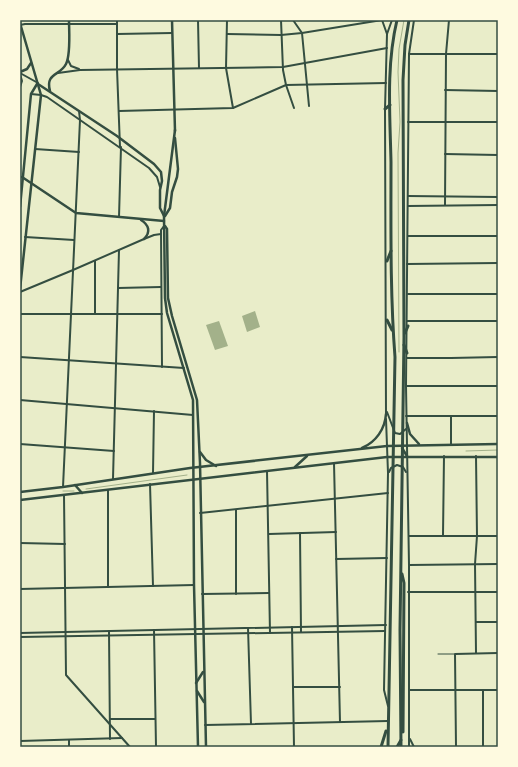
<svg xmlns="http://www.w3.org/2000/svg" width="518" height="767" font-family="Karla,sans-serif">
<rect width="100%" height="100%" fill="#e9edc9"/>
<g fill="#a3b18a">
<polygon points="255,311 260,327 247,332 242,316"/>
<polygon points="219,321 228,346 215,350 206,325"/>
</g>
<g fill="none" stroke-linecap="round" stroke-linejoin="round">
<g stroke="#a3b18a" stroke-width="1">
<polyline points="399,352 398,153 400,122 398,72 399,49 404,20"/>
<polyline points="466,451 498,450"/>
<polyline points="86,489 187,475"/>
<polyline points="63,491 74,491"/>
</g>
<polyline stroke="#344e41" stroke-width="1" points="438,654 454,654"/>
<g stroke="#344e41" stroke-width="2">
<polyline points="198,20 199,68"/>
<polyline points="227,20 226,68 233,108"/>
<polyline points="281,20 283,70 286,85 294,108"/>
<polyline points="293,20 302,33 309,106"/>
<polyline points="20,25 25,24 117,24"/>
<polyline points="117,34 172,33"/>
<polyline points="227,34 281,35 302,33 382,20"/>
<polyline points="68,60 71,66 79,69"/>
<polyline points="58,73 80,70 283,67 387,48"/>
<polyline points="20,74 22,81 20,87"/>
<polyline points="445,90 498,91"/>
<polyline points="119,111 233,108 286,85 386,83"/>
<polyline points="408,122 498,122"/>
<polyline points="35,149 79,152"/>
<polyline points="445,154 498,155"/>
<polyline points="445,205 446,54 449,20"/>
<polyline points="119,217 121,147"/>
<polyline points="408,236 498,236"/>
<polyline points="25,237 74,240"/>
<polyline points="407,264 498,263"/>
<polyline points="118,288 161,287"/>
<polyline points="20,292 73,270 144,239 154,235 161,234"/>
<polyline points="408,294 498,294"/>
<polyline points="95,313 95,261"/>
<polyline points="20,314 162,314"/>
<polyline points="407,321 498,321"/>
<polyline points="20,357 184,368"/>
<polyline points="407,358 451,358 498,357"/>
<polyline points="162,367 161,230 164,226"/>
<polyline points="406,386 498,386"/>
<polyline points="20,400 193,415"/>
<polyline points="406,416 498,416"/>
<polyline points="451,416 451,444"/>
<polyline points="20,444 114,451"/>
<polyline points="476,456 477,536 475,564 476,653"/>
<polyline points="334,463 340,722"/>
<polyline points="267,471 270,633"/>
<polyline points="153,473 154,411"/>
<polyline points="113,479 119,250"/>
<polyline points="150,484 153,586"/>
<polyline points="63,487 80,120 79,111"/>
<polyline points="108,490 108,587"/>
<polyline points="64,495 66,675 130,747"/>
<polyline points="236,510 236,594"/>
<polyline points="200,513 388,493"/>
<polyline points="300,533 301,632"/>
<polyline points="269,534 336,532"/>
<polyline points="443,535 444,456"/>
<polyline points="409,536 498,536"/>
<polyline points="20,543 65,544"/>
<polyline points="336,559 387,558"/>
<polyline points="409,565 498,564"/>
<polyline points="20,589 194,585"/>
<polyline points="408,592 498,592"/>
<polyline points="202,594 269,593"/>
<polyline points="476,622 498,622"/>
<polyline points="292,627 294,747"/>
<polyline points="248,628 251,724"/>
<polyline points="154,630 156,747"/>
<polyline points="109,631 110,739"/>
<polyline points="293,687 340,687"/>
<polyline points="410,690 498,690"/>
<polyline points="110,719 155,719"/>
<polyline points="205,725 388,721"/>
<polyline points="20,741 122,738"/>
<polyline points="69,747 69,740"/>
<polyline points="456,747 455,654 498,653"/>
<polyline points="483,747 483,690"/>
</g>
<g stroke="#344e41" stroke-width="2">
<polyline points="117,20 117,69 120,147"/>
<polyline points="382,20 387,34 385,109 386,414"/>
<polyline points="387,34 392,20"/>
<polyline points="409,54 498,54"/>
<polyline points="20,73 38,83"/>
<polyline points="31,94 41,95 47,97 149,168 157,177 160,187"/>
<polyline points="408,196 498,197"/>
<polyline points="408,206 498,205"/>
<polyline points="387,412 395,433 400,434 406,429"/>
<polyline points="386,419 388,473 384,690 388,706"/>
<polyline points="389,472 391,468 397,465 403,467 406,472"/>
<polyline points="20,633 386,625"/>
<polyline points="20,637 385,631"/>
<polyline points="410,739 414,747"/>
<polyline points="409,747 409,565 406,386 409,54 414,20"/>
</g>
<g stroke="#344e41" stroke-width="2.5">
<polyline points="172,20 175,131"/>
<polyline points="20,23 41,95 20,289"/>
<polyline points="20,72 27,69 31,63"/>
<polyline points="38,84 117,136 154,164 161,172 162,181 160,190 160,208 164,216"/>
<path d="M50,91C45,73 60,76 66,64C71,54 69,32 69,20"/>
<polyline points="175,130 164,216 165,298 167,313 193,400 194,585 198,747"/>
<polyline points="22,177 76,213 164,221"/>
<polyline points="20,207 31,94 37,84"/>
<polyline points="165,216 170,208 172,192 177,177 178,169 175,138"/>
<path d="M141,220C149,225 151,232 144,239"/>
<polyline points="165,226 167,229 168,298 172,316 197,400 200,463 206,747"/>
<polyline points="407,423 410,434 419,444"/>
<path d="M362,448C376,442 385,429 386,414"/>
<polyline points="402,448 407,456"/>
<polyline points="200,452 206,460 216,466"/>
<polyline points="295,467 307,456"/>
<polyline points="75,485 82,493"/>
<polyline points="20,492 63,487 190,468 387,446 498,444"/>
<polyline points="20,500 387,457 498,457"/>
<polyline points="196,683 203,672"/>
<polyline points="197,691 204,702"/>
</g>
<g stroke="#344e41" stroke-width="3">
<polyline points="385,109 390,105"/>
<polyline points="387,261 391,251"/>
<polyline points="387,320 392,330"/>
<polyline points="405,333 408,326"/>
<polyline points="404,345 407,353"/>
<polyline points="402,574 404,583 403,732"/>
<polyline points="381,747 386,731"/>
<path d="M388,747L395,357C390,292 391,227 391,162C390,115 386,66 397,20"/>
<polyline points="397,747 401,740"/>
<polyline points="401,747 400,630 404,337 403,80 405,45 409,20"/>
</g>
</g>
<rect width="518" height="767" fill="none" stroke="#fefae0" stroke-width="42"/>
<rect x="21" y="21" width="476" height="725" fill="none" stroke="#344e41" stroke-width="1.5"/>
</svg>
